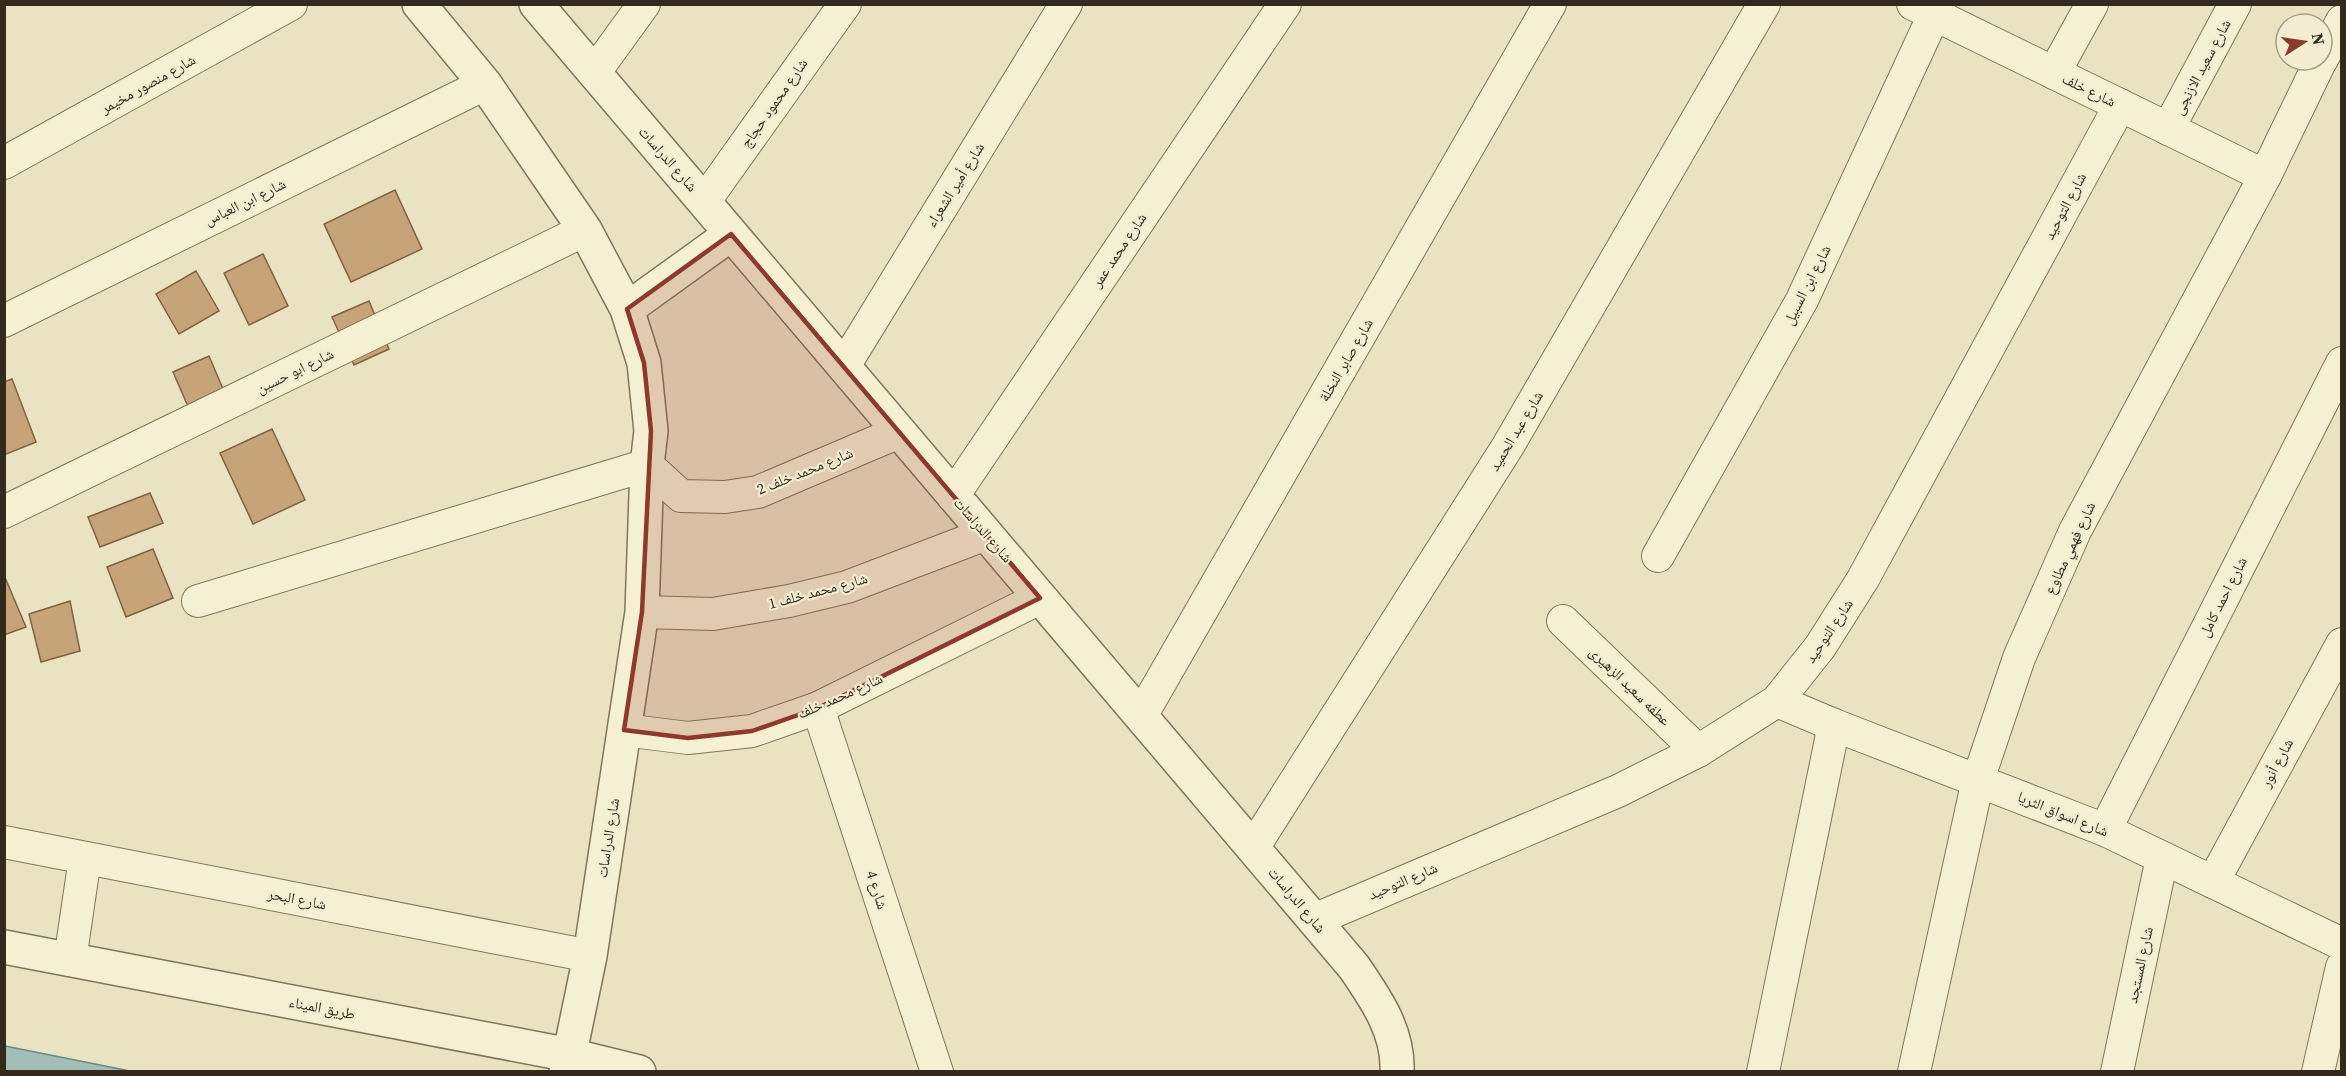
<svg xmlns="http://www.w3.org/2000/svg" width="2346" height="1076" font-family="'Source Serif 4','Noto Naskh Arabic',serif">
<rect width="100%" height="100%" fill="#eae3c1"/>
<polygon fill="#a3bdb8" stroke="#6b8a86" stroke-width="1.5" points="5,1046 130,1071 5,1071"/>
<g fill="#c6a379" stroke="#806241" stroke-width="1.5">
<polygon points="395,190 422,249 351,282 324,224"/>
<polygon points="263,254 288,306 249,325 224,273"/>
<polygon points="196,271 219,311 179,334 156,294"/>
<polygon points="369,301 389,349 354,365 332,317"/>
<polygon points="209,356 226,396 190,411 173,372"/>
<polygon points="12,379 36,442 4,455 4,382"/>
<polygon points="272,429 305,500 253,524 220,453"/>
<polygon points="150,493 163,523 100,547 88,517"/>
<polygon points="153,549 173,598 126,617 107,567"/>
<polygon points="4,575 26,627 4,635"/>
<polygon points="70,601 80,651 41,662 29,614"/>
</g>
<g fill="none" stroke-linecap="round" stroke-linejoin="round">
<g stroke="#82745a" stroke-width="34">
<g id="minor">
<polyline points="1913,4 2265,176"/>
<polyline points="2322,59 2342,21"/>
<polyline points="594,73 644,4"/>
<polyline points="2054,73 2092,4"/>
<polyline points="2168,129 2235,4"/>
<polyline points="4,163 291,4"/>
<polyline points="704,202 845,4"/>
<polyline points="4,321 485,84"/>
<polyline points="844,366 1066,4"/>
<polyline points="953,496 1285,4"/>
<polyline points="4,512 585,230"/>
<polyline points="1658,556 1802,300 1939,4"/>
<polyline points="198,601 647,465 681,496 725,497 758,492 899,432"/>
<polyline points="642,612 713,614 789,601 847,587 986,534"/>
<polyline points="1563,621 1698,751"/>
<polyline points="1777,701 1834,725 2105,830 2342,944"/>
<polyline points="818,708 937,1072"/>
<polyline points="1141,716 1550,4"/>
<polyline points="624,730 688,738 752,731 818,708 1040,598"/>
<polyline points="2105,830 2342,363"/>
<polyline points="4,842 590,956"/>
<polyline points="1253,848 1508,446 1764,4"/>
<polyline points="2213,882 2342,644"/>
<polyline points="1314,920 1618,791 1698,751 1777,701 1820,647 1863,579 2120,105"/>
<polyline points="70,960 85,858"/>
<polyline points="1763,1072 1834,725"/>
<polyline points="1914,1072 1978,780 2019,658 2075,531 2265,176 2321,60"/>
<polyline points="2117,1072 2162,858"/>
<polyline points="2318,1072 2342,967"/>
</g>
</g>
<g stroke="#82745a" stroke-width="36">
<g id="tertiary">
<polyline points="419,4 485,84 585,230 627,309 644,363 651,431 647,465 642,612 590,956 566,1072"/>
<path d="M536,4L1354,967C1376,999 1399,1032 1397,1072"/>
<polyline points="627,309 731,234"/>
<polyline points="4,947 570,1055 639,1072"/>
</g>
</g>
<use href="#minor" stroke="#f6f0d3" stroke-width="32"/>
<use href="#tertiary" stroke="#f6f0d3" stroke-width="33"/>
</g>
<path fill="#8d392e" fill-opacity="0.2" stroke="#8d392e" stroke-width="4.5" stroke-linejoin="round" d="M731,234L1040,598L818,708L752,731L688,738L624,730L642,612L651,431L644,363L627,309Z"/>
<g text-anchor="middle" stroke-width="4.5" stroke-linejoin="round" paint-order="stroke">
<g font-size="15" fill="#332a1d" stroke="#f2edd0">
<text transform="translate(2202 67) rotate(-62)" y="5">شارع سعيد الازنجى</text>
<text transform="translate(148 84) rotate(-29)" y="5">شارع منصور مخيمر</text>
<text transform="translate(2089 90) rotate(26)" y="5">شارع خلف</text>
<text transform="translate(774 103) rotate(-55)" y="5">شارع محمود حجاج</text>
<text transform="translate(668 159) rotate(49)" y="5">شارع الدراسات</text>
<text transform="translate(955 185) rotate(-58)" y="5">شارع أمير الشعراء</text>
<text transform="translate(245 202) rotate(-26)" y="5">شارع ابن العباس</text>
<text transform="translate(2065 206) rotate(-62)" y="5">شارع التوحيد</text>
<text transform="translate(1119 250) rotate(-56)" y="5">شارع محمد عمر</text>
<text transform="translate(1807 285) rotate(-63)" y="5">شارع ابن السبيل</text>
<text transform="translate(1346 360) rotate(-60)" y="5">شارع صابر النخلة</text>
<text transform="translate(295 371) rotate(-26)" y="5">شارع ابو حسين</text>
<text transform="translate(1516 431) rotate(-59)" y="5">شارع عبد الحميد</text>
<text transform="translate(805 471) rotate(-22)" y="5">شارع محمد خلف 2</text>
<text transform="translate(983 530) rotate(49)" y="5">شارع الدراسات</text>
<text transform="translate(2070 548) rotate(-65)" y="5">شارع فهمي مطاوع</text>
<text transform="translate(818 591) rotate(-15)" y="5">شارع محمد خلف 1</text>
<text transform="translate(2223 597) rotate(-63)" y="5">شارع احمد كامل</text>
<text transform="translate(1829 631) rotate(-56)" y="5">شارع التوحيد</text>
<text transform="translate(1630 686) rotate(44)" y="5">عطفه سعيد الزهيرى</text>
<text transform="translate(840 696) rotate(-24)" y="5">شارع محمد خلف</text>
<text transform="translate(2277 763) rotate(-62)" y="5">شارع أنور</text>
<text transform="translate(2063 814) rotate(22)" y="5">شارع اسواق الثريا</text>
<text transform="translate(608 838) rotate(-81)" y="5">شارع الدراسات</text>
<text transform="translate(1403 881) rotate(-23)" y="5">شارع التوحيد</text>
<text transform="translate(877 890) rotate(72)" y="5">شارع 4</text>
<text transform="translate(297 899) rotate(11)" y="5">شارع البحر</text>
<text transform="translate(1297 900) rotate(50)" y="5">شارع الدراسات</text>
<text transform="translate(2140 965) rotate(-78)" y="5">شارع المستجد</text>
<text transform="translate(322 1008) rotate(11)" y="5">طريق الميناء</text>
</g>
</g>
<rect width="2346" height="1076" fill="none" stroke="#332a1d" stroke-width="12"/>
<g transform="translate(2304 42) rotate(78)"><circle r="28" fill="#f2edd0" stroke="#a69f88" stroke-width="1.5"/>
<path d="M0-4.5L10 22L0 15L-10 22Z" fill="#8d392e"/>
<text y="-9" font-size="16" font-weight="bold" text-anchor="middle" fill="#332a1d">N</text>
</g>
</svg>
